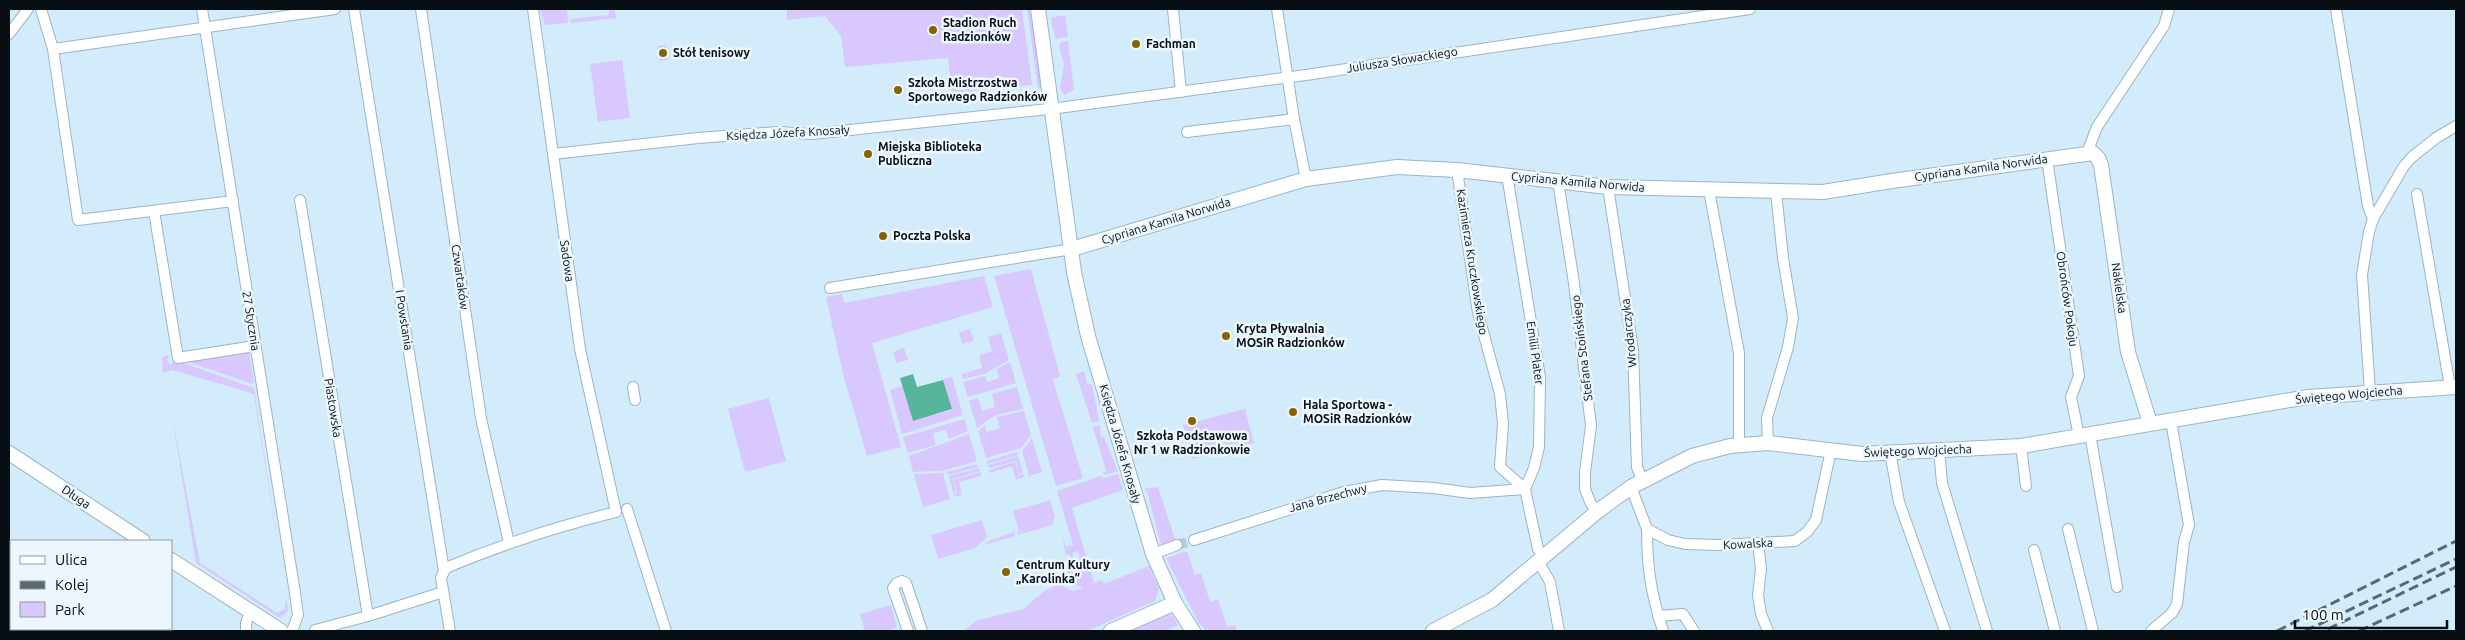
<svg xmlns="http://www.w3.org/2000/svg" width="2465" height="640" font-family="Ubuntu,sans-serif">
<rect width="100%" height="100%" fill="#d3ecfc"/>
<g fill="#d8c8fe">
<polygon points="540,9 567,9 568,23 545,25"/>
<polygon points="787,9 1022,9 1032,85 952,93 948,58 845,67 841,36 825,16 787,20"/>
<polygon points="1027,9 1030,9 1043,87 1038,88"/>
<polygon points="615,10 616,18 571,23 571,19 608,15 609,11"/>
<polygon points="1065,15 1068,37 1056,39 1052,27 1051,18"/>
<polygon points="1068,41 1074,89 1064,95 1060,87 1064,65 1059,45 1061,42"/>
<polygon points="666,45 668,60 660,61 658,46"/>
<polygon points="622,60 630,118 598,122 590,64"/>
<polygon points="1031,269 1060,376 1053,380 1083,478 1056,486 994,276"/>
<polygon points="984,276 993,307 872,343 901,447 867,456 843,374 826,297 842,294 844,303"/>
<polygon points="970,329 974,341 962,344 959,332"/>
<polygon points="1001,333 1009,360 984,374 963,379 961,374 982,368 979,355 992,351 988,337"/>
<polygon points="904,348 908,360 896,363 893,352"/>
<polygon points="249,351 254,382 252,384 185,361"/>
<polygon points="170,355 167,359 170,366 175,360 254,388 285,591 254,395 248,392 172,370 163,373 162,357"/>
<polygon points="1010,362 1016,383 968,397 963,382 985,376 987,382 999,378 997,369"/>
<polygon points="1084,371 1087,384 1092,384 1099,421 1092,423 1076,374"/>
<polygon points="952,377 963,415 902,434 890,390 903,386 913,421 952,410 943,379"/>
<polygon points="1017,387 1023,409 996,415 977,428 969,401 978,398 982,411 995,407 992,394"/>
<polygon points="769,398 786,461 745,472 728,409"/>
<polygon points="1245,409 1254,443 1192,459 1183,425"/>
<polygon points="171,411 200,563 277,613 285,609 286,596 288,611 280,618 196,563"/>
<polygon points="1024,411 1031,435 1021,448 986,458 978,431 985,425 987,432 1000,428 997,417"/>
<polygon points="965,419 968,431 949,439 946,430 933,433 936,445 908,453 903,437"/>
<polygon points="1100,425 1101,437 1104,437 1118,471 1104,475 1103,472 1106,471 1093,427"/>
<polygon points="969,434 977,461 942,471 913,472 909,456"/>
<polygon points="1032,438 1042,472 1029,476 1022,451"/>
<polygon points="1017,452 1018,455 987,464 987,461"/>
<polygon points="1018,456 1023,473 1019,474 1016,461 989,468 988,465"/>
<polygon points="1015,462 1019,475 1023,474 1024,477 1016,480 1012,466 990,473 989,470"/>
<polygon points="977,464 978,467 948,475 947,472"/>
<polygon points="979,468 980,471 953,479 956,492 953,493 949,476"/>
<polygon points="980,472 981,476 959,482 962,495 954,497 953,494 957,493 954,480"/>
<polygon points="943,473 950,499 923,507 914,474"/>
<polygon points="1118,474 1123,490 1072,508 1094,583 1102,580 1104,584 1149,566 1159,589 1155,601 1087,631 963,631 978,620 1023,609 1044,591 1059,584 1073,591 1083,588 1073,584 1068,579 1071,578 1070,574 1067,575 1064,563 1080,559 1078,551 1072,553 1073,557 1071,558 1069,554 1066,555 1062,536 1066,547 1073,545 1057,491 1100,476 1104,478"/>
<polygon points="1158,487 1176,542 1161,545 1147,491 1143,489"/>
<polygon points="1050,500 1055,516 1052,525 1018,535 1017,532 1019,531 1013,511"/>
<polygon points="982,520 987,537 975,548 938,559 931,535"/>
<polygon points="1014,532 1015,536 984,545 989,541"/>
<polygon points="1187,551 1195,575 1201,573 1210,602 1218,599 1227,627 1235,625 1237,631 1206,631 1198,622 1166,558"/>
<polygon points="891,605 897,627 887,631 865,631 860,614"/>
<polygon points="1171,613 1178,625 1164,631 1129,631"/>
</g>
<polygon fill="#56b59b" points="913,374 917,387 943,380 952,409 913,421 900,378"/>
<g fill="none" stroke-linecap="round" stroke-linejoin="round">
<polyline stroke="#b4cbd9" stroke-width="10" stroke-dasharray="10 5" stroke-linecap="butt" points="1177,545 1194,540"/>
<g stroke="#9cb4c3" stroke-width="12">
<g id="minor">
<polyline points="41,9 53,49 78,220 233,201"/>
<polyline points="202,9 295,593 298,615 292,631"/>
<polyline points="354,9 444,571 441,578 450,631"/>
<polyline points="421,9 481,418 509,543"/>
<polyline points="1173,9 1181,92"/>
<polyline points="1277,9 1294,119 1306,179"/>
<polyline points="2336,9 2368,206 2373,219"/>
<polyline points="9,34 28,9"/>
<polyline points="53,49 335,9"/>
<polyline points="1187,132 1294,119"/>
<polyline points="2087,153 2097,127 2164,26 2169,9"/>
<polyline points="553,154 698,138 779,132 812,134 1058,108 1306,75 1750,9"/>
<polyline points="2047,159 2079,376 2071,397 2079,436"/>
<polyline points="1457,170 1478,313 1500,394 1503,424 1500,467 1525,489"/>
<polyline points="1507,175 1540,377 1539,447 1534,468 1525,489 1538,549 1544,557"/>
<polyline points="1558,181 1574,283 1591,426 1585,472 1585,489 1591,504 1598,511"/>
<polyline points="1608,187 1633,350 1637,467 1642,480"/>
<polyline points="1709,190 1739,353 1739,445"/>
<polyline points="2417,194 2450,387"/>
<polyline points="300,200 368,616"/>
<polyline points="154,211 178,358 255,346"/>
<polyline points="830,288 1072,249"/>
<polyline points="633,387 635,400"/>
<polyline points="2370,391 2362,275 2369,232 2373,219 2404,166 2412,157 2436,138 2456,126"/>
<polyline points="2090,434 2117,587"/>
<polyline points="1768,443 1767,418 1788,347 1793,318 1783,258 1776,192"/>
<polyline points="2021,446 2026,486"/>
<polyline points="1939,449 1942,483 1987,631"/>
<polyline points="1890,452 1899,502 1945,631"/>
<polyline points="1631,487 1647,529 1668,540 1685,544 1719,545 1795,541 1807,532 1816,520 1831,450"/>
<polyline points="627,509 666,631"/>
<path d="M1647,529C1647,569 1651,593 1663,631"/>
<polyline points="2068,529 2093,631"/>
<polyline points="1194,540 1344,492 1382,485 1434,488 1470,493 1525,489"/>
<polyline points="1758,543 1761,569 1758,595 1761,614 1768,631"/>
<polyline points="2034,550 2055,631"/>
<polyline points="1153,554 1177,545"/>
<polyline points="1538,561 1550,582 1559,631"/>
<path d="M444,571L448,567C503,544 559,526 616,512L580,349L533,9"/>
<polyline points="1658,616 1683,614 1694,631"/>
<polyline points="315,630 368,616 443,592"/>
<polyline points="246,631 246,623 250,612"/>
<polyline points="908,631 893,588 897,583 902,581 906,583 922,631"/>
<polyline points="2151,631 2172,613 2177,604 2184,542 2189,525 2171,421"/>
</g>
</g>
<g stroke="#9cb4c3" stroke-width="16">
<g id="tertiary">
<polyline points="1038,9 1074,272 1088,336 1153,554 1175,603 1193,631"/>
<polyline points="1072,249 1306,179 1397,167 1457,170 1608,187 1823,192 1892,181 2093,153 2098,158 2101,165 2128,352 2150,423"/>
<polyline points="9,453 143,541"/>
<polyline points="171,560 281,631"/>
<polyline points="1111,631 1175,603"/>
<polyline points="1433,631 1492,600 1598,511 1631,487 1692,456 1730,446 1768,443 1862,454 2021,446 2308,397 2456,387"/>
</g>
</g>
<use href="#minor" stroke="#fff" stroke-width="10"/>
<use href="#tertiary" stroke="#fff" stroke-width="14"/>
<g stroke="#5a6872" stroke-width="3" stroke-dasharray="10 5" stroke-linecap="butt">
<polyline points="2328,629 2456,567"/>
<polyline points="2277,631 2456,541"/>
<polyline points="2305,631 2456,559"/>
<polyline points="2359,631 2456,586"/>
</g>
</g>
<g fill="#8a6101" stroke="#ecf6fd" stroke-width="2">
<circle cx="933" cy="30" r="5"/>
<circle cx="1136" cy="44" r="5"/>
<circle cx="663" cy="53" r="5"/>
<circle cx="898" cy="90" r="5"/>
<circle cx="868" cy="154" r="5"/>
<circle cx="883" cy="236" r="5"/>
<circle cx="1226" cy="336" r="5"/>
<circle cx="1293" cy="412" r="5"/>
<circle cx="1192" cy="421" r="5"/>
<circle cx="1006" cy="572" r="5"/>
</g>
<g text-anchor="middle" stroke-width="5" stroke-linejoin="round" paint-order="stroke">
<g font-size="12" font-weight="bold" fill="#070f14" stroke="#ecf6fd" text-anchor="start">
<text x="943" y="27">Stadion Ruch<tspan x="943" dy="14">Radzionków</tspan></text>
<text x="1146" y="48">Fachman</text>
<text x="673" y="57">Stół tenisowy</text>
<text x="908" y="87">Szkoła Mistrzostwa<tspan x="908" dy="14">Sportowego Radzionków</tspan></text>
<text x="878" y="151">Miejska Biblioteka<tspan x="878" dy="14">Publiczna</tspan></text>
<text x="893" y="240">Poczta Polska</text>
<text x="1236" y="333">Kryta Pływalnia<tspan x="1236" dy="14">MOSiR Radzionków</tspan></text>
<text x="1303" y="409">Hala Sportowa -<tspan x="1303" dy="14">MOSiR Radzionków</tspan></text>
<text x="1192" y="440" text-anchor="middle">Szkoła Podstawowa<tspan x="1192" dy="14">Nr 1 w Radzionkowie</tspan></text>
<text x="1016" y="569">Centrum Kultury<tspan x="1016" dy="14">„Karolinka”</tspan></text>
</g>
<g font-size="12" fill="#070f14" stroke="#ecf6fd">
<text transform="translate(1402 60) rotate(-9)" y="4">Juliusza Słowackiego</text>
<text transform="translate(788 133) rotate(-3)" y="4">Księdza Józefa Knosały</text>
<text transform="translate(1981 168) rotate(-8)" y="4">Cypriana Kamila Norwida</text>
<text transform="translate(1578 182) rotate(5)" y="4">Cypriana Kamila Norwida</text>
<text transform="translate(1166 221) rotate(-17)" y="4">Cypriana Kamila Norwida</text>
<text transform="translate(567 261) rotate(82)" y="4">Sadowa</text>
<text transform="translate(1472 262) rotate(81)" y="4">Kazimierza Kruczkowskiego</text>
<text transform="translate(460 277) rotate(82)" y="4">Czwartaków</text>
<text transform="translate(2119 288) rotate(82)" y="4">Nakielska</text>
<text transform="translate(2067 299) rotate(82)" y="4">Obrońców Pokoju</text>
<text transform="translate(404 320) rotate(81)" y="4">I Powstania</text>
<text transform="translate(251 321) rotate(81)" y="4">27 Stycznia</text>
<text transform="translate(1629 333) rotate(-96)" y="4">Wrodarczyka</text>
<text transform="translate(1582 348) rotate(-97)" y="4">Stefana Stoińskiego</text>
<text transform="translate(1535 353) rotate(82)" y="4">Emilii Plater</text>
<text transform="translate(2349 395) rotate(-5)" y="4">Świętego Wojciecha</text>
<text transform="translate(333 408) rotate(81)" y="4">Piastowska</text>
<text transform="translate(1120 444) rotate(74)" y="4">Księdza Józefa Knosały</text>
<text transform="translate(1918 451) rotate(-2)" y="4">Świętego Wojciecha</text>
<text transform="translate(76 497) rotate(34)" y="4">Długa</text>
<text transform="translate(1328 498) rotate(-15)" y="4">Jana Brzechwy</text>
<text transform="translate(1748 544) rotate(-3)" y="4">Kowalska</text>
</g>
</g>
<rect width="2465" height="640" fill="none" stroke="#070f14" stroke-width="20"/>
<rect x="10" y="540" width="162" height="90" fill="#ecf6fd" stroke="#909aa0"/>
<rect x="20" y="556" width="25" height="8" fill="#ffffff" stroke="#909aa0"/>
<text x="55" y="565" font-size="15" fill="#070f14">Ulica</text>
<rect x="20" y="581" width="25" height="8" fill="#5a6872" stroke="#909aa0"/>
<text x="55" y="590" font-size="15" fill="#070f14">Kolej</text>
<rect x="20" y="602" width="25" height="15" fill="#d8c8fe" stroke="#909aa0"/>
<text x="55" y="615" font-size="15" fill="#070f14">Park</text>
<path d="M2295 620v8h152v-8" fill="none" stroke="#070f14" stroke-width="2.5"/>
<text x="2302" y="620" font-size="15" fill="#070f14" stroke="#ecf6fd" stroke-width="4" paint-order="stroke">100 m</text>
</svg>
